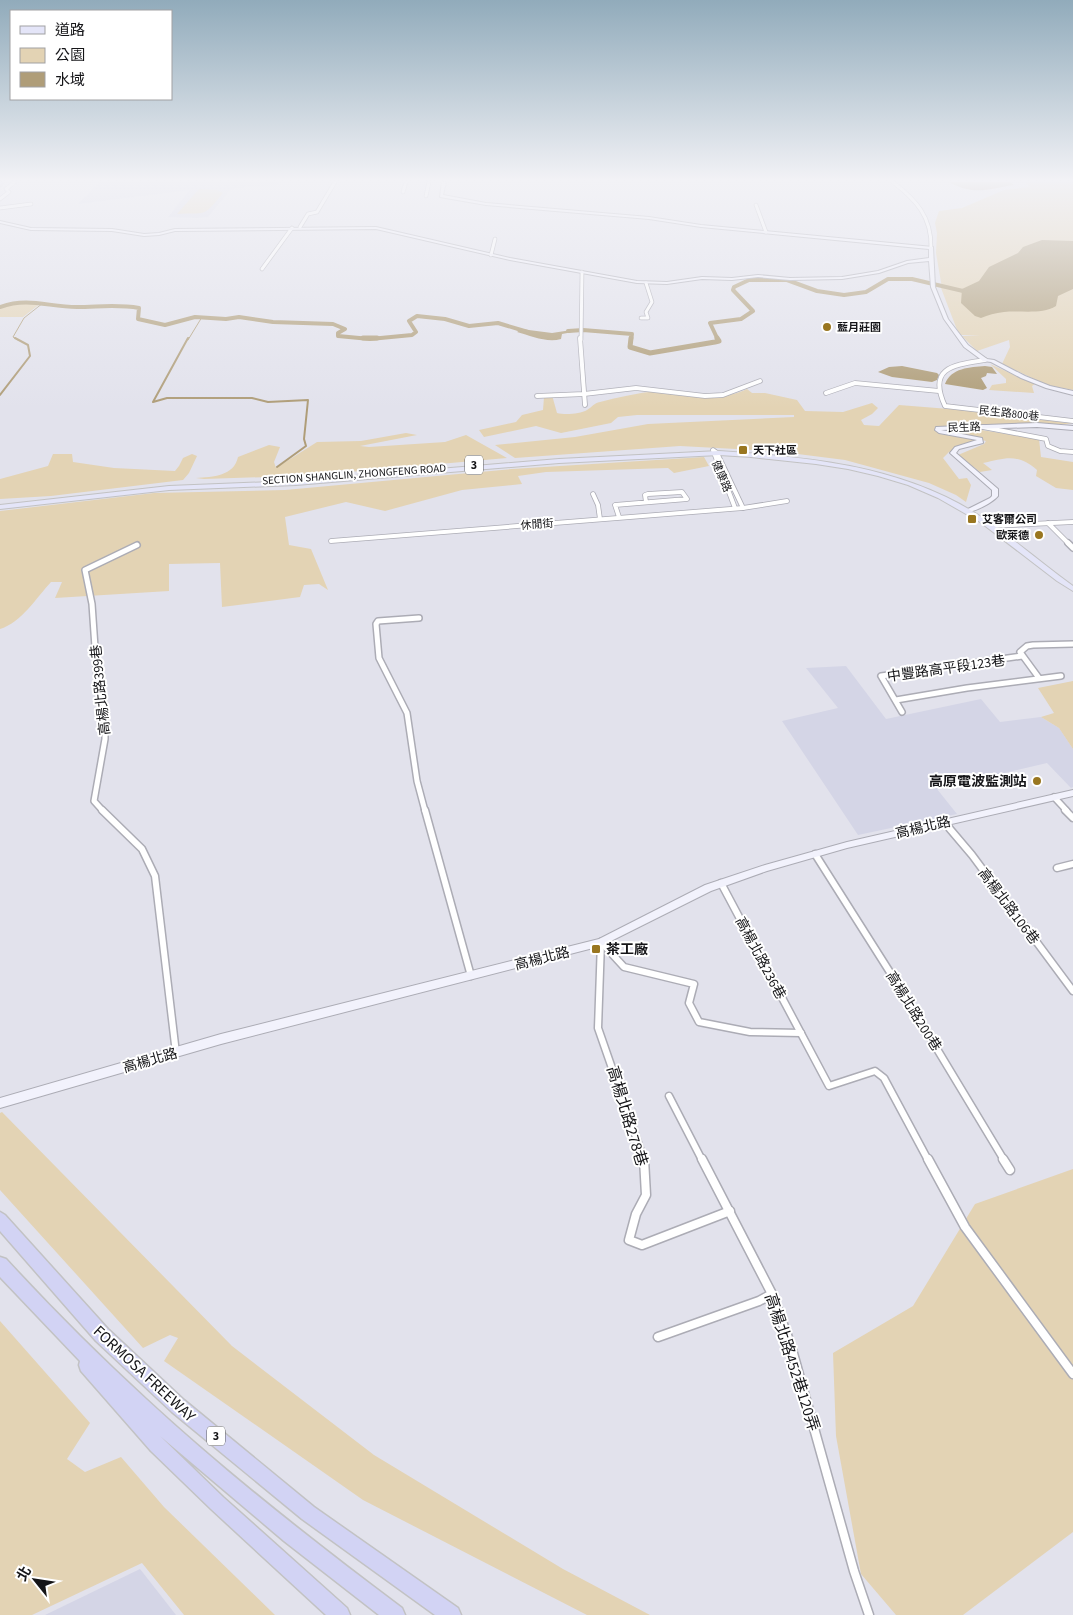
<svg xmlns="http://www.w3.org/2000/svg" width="1073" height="1615" font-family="'Source Sans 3','Noto Sans TC',sans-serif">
<rect width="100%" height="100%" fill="#e2e2ec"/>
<g fill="#d4d5e6">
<polygon points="100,182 278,182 278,185 251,186 231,189 208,217 197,218 168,217 190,190 78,204"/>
<polygon points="846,666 886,719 981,699 1000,722 1041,717 1059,728 1073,749 1073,787 1071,788 1047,763 937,789 957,814 858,835 782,721 838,708 806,668"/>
<polygon points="140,1569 176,1615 45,1615"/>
</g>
<g fill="#e3d3b4">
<polygon points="1025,182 1073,182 1073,390 1047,385 1002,364 1010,347 1009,340 977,351 962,336 980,335 959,335 941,288 942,288 936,253 937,233 935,223 939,211 962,208 1004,190 1030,187"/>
<path d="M199,189L217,190L223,193C202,219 206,212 177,214Z"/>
<polygon points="31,302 41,303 23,317 0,317 0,309 12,304"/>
<polygon points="990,364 1035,384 1032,386 1034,393 989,390 992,385 1006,383 1006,379"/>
<path d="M747,389L752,393H765L797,400L805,411L843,412L872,403L878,408L872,414L861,420L864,425L879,426L899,405L987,412L1014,419L1034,418L1073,424L993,425L937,429L940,434L974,439L975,443L949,452L943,458L959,479L967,478L971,485L966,502L956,495L929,483L845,460L774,451L680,446L515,458L495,445L575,437L648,424L794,417V415H637L618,417L611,423L561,433L536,426L484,437L479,430L516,422L522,415L543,410L544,397L552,395L557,413C565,415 580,414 587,410C592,407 594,403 600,402C618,397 638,393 657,391C692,388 710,406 747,389Z"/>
<path d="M975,429L1039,439L1041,457L1073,462V490L1056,488L1036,476L1037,470C1018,453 1005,458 983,463L992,470L980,472L958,455L984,444L986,441L944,431Z"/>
<path d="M406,433L417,435L360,446L369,447L445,442L466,435L507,458L349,472L346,470L333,471L330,475L204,479L196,478C213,477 234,476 238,457L269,445L280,447L274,462L276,468L317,442L361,441Z"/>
<polygon points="53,454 72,454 73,462 114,468 175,471 179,466 183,458 192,454 197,456 189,473 183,480 51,496 0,499 0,479 48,466"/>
<path d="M704,457L709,466L674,473L668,468L546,472L518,476L522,484L462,490L385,511L346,502L285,517L289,545L311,549L328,590L319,584L304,585L300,597L222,607L220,563L169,564V591L55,598L62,582H51C37,597 21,623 0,629V511L154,493L285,490L512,469Z"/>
<polygon points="1073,681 1073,749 1059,728 1041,717 1054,713 1038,688"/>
<polygon points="2,1112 232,1346 374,1455 563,1569 650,1615 587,1615 363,1500 164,1361 178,1338 170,1335 143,1348 0,1190 0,1113"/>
<polygon points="1073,1169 1073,1532 963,1615 896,1615 861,1574 836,1436 833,1353 913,1306 975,1204"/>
<polygon points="0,1321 90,1423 67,1459 85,1472 121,1457 164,1507 275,1615 184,1615 142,1563 32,1615 0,1615"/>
</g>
<g fill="#af9d78">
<path d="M949,182H1010L1014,185C987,189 975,196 949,182Z"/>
<path d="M1042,240L1073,241V289L1058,296L1056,306C1041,315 1020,310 1004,312C995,313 988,315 981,318L975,316L961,303L962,289L979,281L989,267L1018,253L1023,247Z"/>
<path d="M521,329L552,333L578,329V331L562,334L561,339C547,343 531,336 517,332Z"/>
<polygon points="902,366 937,373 939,375 937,380 932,382 892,377 878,372 889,367"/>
<path d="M985,366L992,367L997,374L987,373L986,376L981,378L987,388L983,390L945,384C951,368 970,367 985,366Z"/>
</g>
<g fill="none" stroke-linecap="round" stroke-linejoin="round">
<g stroke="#af9d78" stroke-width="1">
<polyline points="18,340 13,337 24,318 43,303"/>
<polyline points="188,340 202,317"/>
</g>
<g stroke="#af9d78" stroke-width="2">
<polyline points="188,338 153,402 167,398 252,398 268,402 308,400 304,439 306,446 277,467"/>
<polyline points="0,395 30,356 28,345 15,338"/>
</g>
<g stroke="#af9d78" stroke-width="4">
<path d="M0,307C29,297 48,307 77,307C98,307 117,304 139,308L138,319L165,325L195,317L226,319L239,317L273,322L333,324L345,329L338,333V336L370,339L412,335L416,332L409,321L417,316L445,319L469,326L498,323L528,332"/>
<polyline points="568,331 583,330 632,334 631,340"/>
<polyline points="718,340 710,323 741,319 753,311 733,290 734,287 749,280 787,280 817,291 844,295 866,292 888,279 912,279 963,291 971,291"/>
</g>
<g stroke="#af9d78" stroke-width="5">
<polyline points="363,338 377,338"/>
<polyline points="631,338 630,347 650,353 715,342 719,341 717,338"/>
</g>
<g stroke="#acacb5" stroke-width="4.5">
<g id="street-far4">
<path d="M893,182C916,200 932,217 931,248"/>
<polyline points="403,192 406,182"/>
<polyline points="426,196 429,182"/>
<polyline points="0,199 9,192 6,189 15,182"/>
<polyline points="756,205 766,232"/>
<polyline points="0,208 31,204"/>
<polyline points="300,227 308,214 317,212 335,182"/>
<polyline points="491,255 495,239"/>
<polyline points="262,269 292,228"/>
<polyline points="641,318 648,318 646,312 652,302 646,283"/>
<polyline points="581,340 582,272"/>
</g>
</g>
<g stroke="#acacb5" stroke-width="5.5">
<g id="street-far3">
<polyline points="580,338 585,405"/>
<path d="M985,360C954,365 927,367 945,406L1073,421"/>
<polyline points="826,393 855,383 939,391"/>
<polyline points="537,396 584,394 636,388 705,396 723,395 760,381"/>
<polyline points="983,427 1046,439 1048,446 1060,451 1073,452"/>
<polyline points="593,494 598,505 600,519"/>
<polyline points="735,508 713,450 717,453 743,508"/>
<polyline points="619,517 615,505 687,499 682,492 648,494 645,495 646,502"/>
<polyline points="1048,523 1069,544"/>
<polyline points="990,526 1073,522"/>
<polyline points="331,541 743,508 787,501"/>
</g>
</g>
<g stroke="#acacb5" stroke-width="8">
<g id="street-far2">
<polyline points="1068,543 1073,548"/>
<polyline points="419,618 378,621 376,624 379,658 407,713 417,781 425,811"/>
<polyline points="1039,678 1020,652 1027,646 1033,645 1073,644"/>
<polyline points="896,700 967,688 1061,676"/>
<polyline points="902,712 881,676 1022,656"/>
<polyline points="1054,797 1067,811"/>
<polyline points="103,811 94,801 105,739 105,710 97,676 92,604 85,570 137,545"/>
</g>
</g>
<g stroke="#acacb5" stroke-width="9">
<g id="street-far1">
<polyline points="102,810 142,849 155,876 176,1053"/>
<polyline points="425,810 471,976"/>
<polyline points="1065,810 1073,818"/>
<polyline points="944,822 972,855 1073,991"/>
<polyline points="815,854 905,996 1004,1160"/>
<polyline points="1057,868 1073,864"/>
<polyline points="721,883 829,1086 875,1071 884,1078 928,1160"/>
<polyline points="601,942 598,1028 644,1160"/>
<polyline points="601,942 624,967 694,984 689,1003 699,1022 750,1032 801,1033"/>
<polyline points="669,1096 702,1160"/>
</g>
</g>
<g stroke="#acacb5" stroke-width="11">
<g id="street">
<polyline points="644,1159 646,1195 636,1214 629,1240 642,1245 730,1211"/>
<polyline points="702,1159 772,1294 791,1346 854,1571 869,1615"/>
<polyline points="928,1159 965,1227 1073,1374"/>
<polyline points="1003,1159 1010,1170"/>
<polyline points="658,1337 759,1301 772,1294"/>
</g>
</g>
<g stroke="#acacb5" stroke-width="2">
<g id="secondary">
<polygon points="442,182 446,182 443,195 486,203 649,217 701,225 933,247 935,287 948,319 968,345 987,359 994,360 1025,376 1050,386 1073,391 1073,395 1046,388 1021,378 991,362 983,361 964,347 944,319 931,287 929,261 908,263 879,273 842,279 790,280 758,277 732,280 702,279 667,284 637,283 510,260 376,229 175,231 159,235 144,236 112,231 31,230 0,223 0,221 31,228 112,229 144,234 159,233 175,229 376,227 510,258 637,281 667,282 702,277 732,278 758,275 790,278 842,277 878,271 907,261 929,258 929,249 701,227 649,219 486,205 440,197"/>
<path d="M1037,423L1073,426V430L1037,427L941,430L982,438L983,443L959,449L956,453L998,489V496C992,503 975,512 966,512V510L990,498L992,496V490L950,453L955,447L977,440L939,433L935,430L936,427Z"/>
<polygon points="1073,790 1073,796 847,848 767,871 711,891 601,946 221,1044 0,1108 0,1098 221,1034 599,939 705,885 765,865 847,842"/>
</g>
</g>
<g stroke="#c2c2c3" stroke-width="2">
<path id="primary" d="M719,451C806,457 896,465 972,511C1008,533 1039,562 1073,586V591L1057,581L980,522L938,498L908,485L878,476L848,469L816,464L751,457L719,455L559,463L296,485L169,490L0,509V505L169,486L296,481L559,459Z"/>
</g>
<g stroke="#c2c2c3" stroke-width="3">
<g id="highway">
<polygon points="0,182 4,182 0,186"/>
<polygon points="0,1212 5,1215 108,1329 184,1400 314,1507 458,1608 461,1615 435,1615 302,1519 172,1412 96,1341 0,1231"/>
<path d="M0,1257L6,1259C51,1308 97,1354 146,1399C227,1474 314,1542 402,1608L405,1615H379L284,1541L160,1436L223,1497L347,1608L350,1615H326L211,1509L151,1451L81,1371L79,1365L80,1361L0,1277Z"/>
</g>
</g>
<use href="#street-far4" stroke="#fff" stroke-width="3"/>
<use href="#street-far3" stroke="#fff" stroke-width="4"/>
<use href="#street-far2" stroke="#fff" stroke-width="5"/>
<use href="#street-far1" stroke="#fff" stroke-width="6"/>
<use href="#street" stroke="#fff" stroke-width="8"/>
<use href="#secondary" fill="#f2f2fc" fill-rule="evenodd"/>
<use href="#primary" fill="#e4e5f8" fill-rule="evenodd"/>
<use href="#highway" fill="#d2d3f4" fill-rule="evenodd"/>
</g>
<linearGradient id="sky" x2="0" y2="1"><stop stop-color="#91abbb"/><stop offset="0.44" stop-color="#f2f2f6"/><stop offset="1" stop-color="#f2f2f6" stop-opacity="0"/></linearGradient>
<rect width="1073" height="409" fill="url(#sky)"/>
<g fill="#997620" stroke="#fff" stroke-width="2">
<circle cx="827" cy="327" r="5"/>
<rect x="738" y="445" width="10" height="10" rx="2.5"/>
<rect x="967" y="514" width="10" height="10" rx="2.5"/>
<circle cx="1039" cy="535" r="5"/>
<circle cx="1037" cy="781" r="5"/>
<rect x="591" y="944" width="10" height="10" rx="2.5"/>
</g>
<g text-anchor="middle" stroke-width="4" stroke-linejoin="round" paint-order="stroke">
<g font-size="11" font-weight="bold" fill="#151518" stroke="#fff" text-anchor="start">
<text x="837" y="331">藍月莊園</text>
<text x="753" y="454">天下社區</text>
<text x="982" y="523">艾客爾公司</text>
<text x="1029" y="539" text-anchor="end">歐萊德</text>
</g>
<g font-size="11" fill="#151518" stroke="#fff">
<text transform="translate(1009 413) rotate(6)" y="4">民生路800巷</text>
<text transform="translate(964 427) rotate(-2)" y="4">民生路</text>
<text transform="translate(354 474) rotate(-4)" y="4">SECTION SHANGLIN, ZHONGFENG ROAD</text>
<text transform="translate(722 476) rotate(67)" y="4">健康路</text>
<text transform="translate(537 524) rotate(-4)" y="4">休閒街</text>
</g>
<g fill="#fff" stroke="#5b5b5d" stroke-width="1">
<rect x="465" y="455.5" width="18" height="19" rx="4"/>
<rect x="207" y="1426.5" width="18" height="19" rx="4"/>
</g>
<g font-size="12" font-weight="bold" fill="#151518">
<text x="474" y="469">3</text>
<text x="216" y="1440">3</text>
</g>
<g font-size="14" fill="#151518" stroke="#fff">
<text transform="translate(946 668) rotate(-8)" y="5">中豐路高平段123巷</text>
<text transform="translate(100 690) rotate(-96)" y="5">高楊北路399巷</text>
<text transform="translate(923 827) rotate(-13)" y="5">高楊北路</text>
<text transform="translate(1009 906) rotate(53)" y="5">高楊北路106巷</text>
<text transform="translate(542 958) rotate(-14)" y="5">高楊北路</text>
<text transform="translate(761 958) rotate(62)" y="5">高楊北路236巷</text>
<text transform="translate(914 1011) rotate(58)" y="5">高楊北路200巷</text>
<text transform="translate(150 1060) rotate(-16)" y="5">高楊北路</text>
</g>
<g font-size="14" font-weight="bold" fill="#151518" stroke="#fff" text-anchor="end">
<text x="1027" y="786">高原電波監測站</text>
<text x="606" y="954" text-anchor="start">茶工廠</text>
</g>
<g font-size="16" fill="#151518" stroke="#fff">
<text transform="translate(628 1116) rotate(73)" y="6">高楊北路278巷</text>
<text transform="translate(793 1362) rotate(72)" y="6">高楊北路452巷120弄</text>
<text transform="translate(145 1373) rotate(43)" y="6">FORMOSA FREEWAY</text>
</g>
</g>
<rect x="10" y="10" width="162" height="90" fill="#ffffff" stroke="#a1a1a3"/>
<rect x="20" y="26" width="25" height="8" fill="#e4e5f8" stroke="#a1a1a3"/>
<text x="55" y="35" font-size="15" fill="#151518">道路</text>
<rect x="20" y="48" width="25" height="15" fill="#e3d3b4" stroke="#a1a1a3"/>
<text x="55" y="60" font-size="15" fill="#151518">公園</text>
<rect x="20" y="72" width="25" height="15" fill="#af9d78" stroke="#a1a1a3"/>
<text x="55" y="85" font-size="15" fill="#151518">水域</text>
<g transform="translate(35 1580) rotate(300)" stroke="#ffffff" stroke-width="4" paint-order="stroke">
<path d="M0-4L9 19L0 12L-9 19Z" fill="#151518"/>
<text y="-8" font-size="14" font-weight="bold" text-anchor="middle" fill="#151518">北</text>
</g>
</svg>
